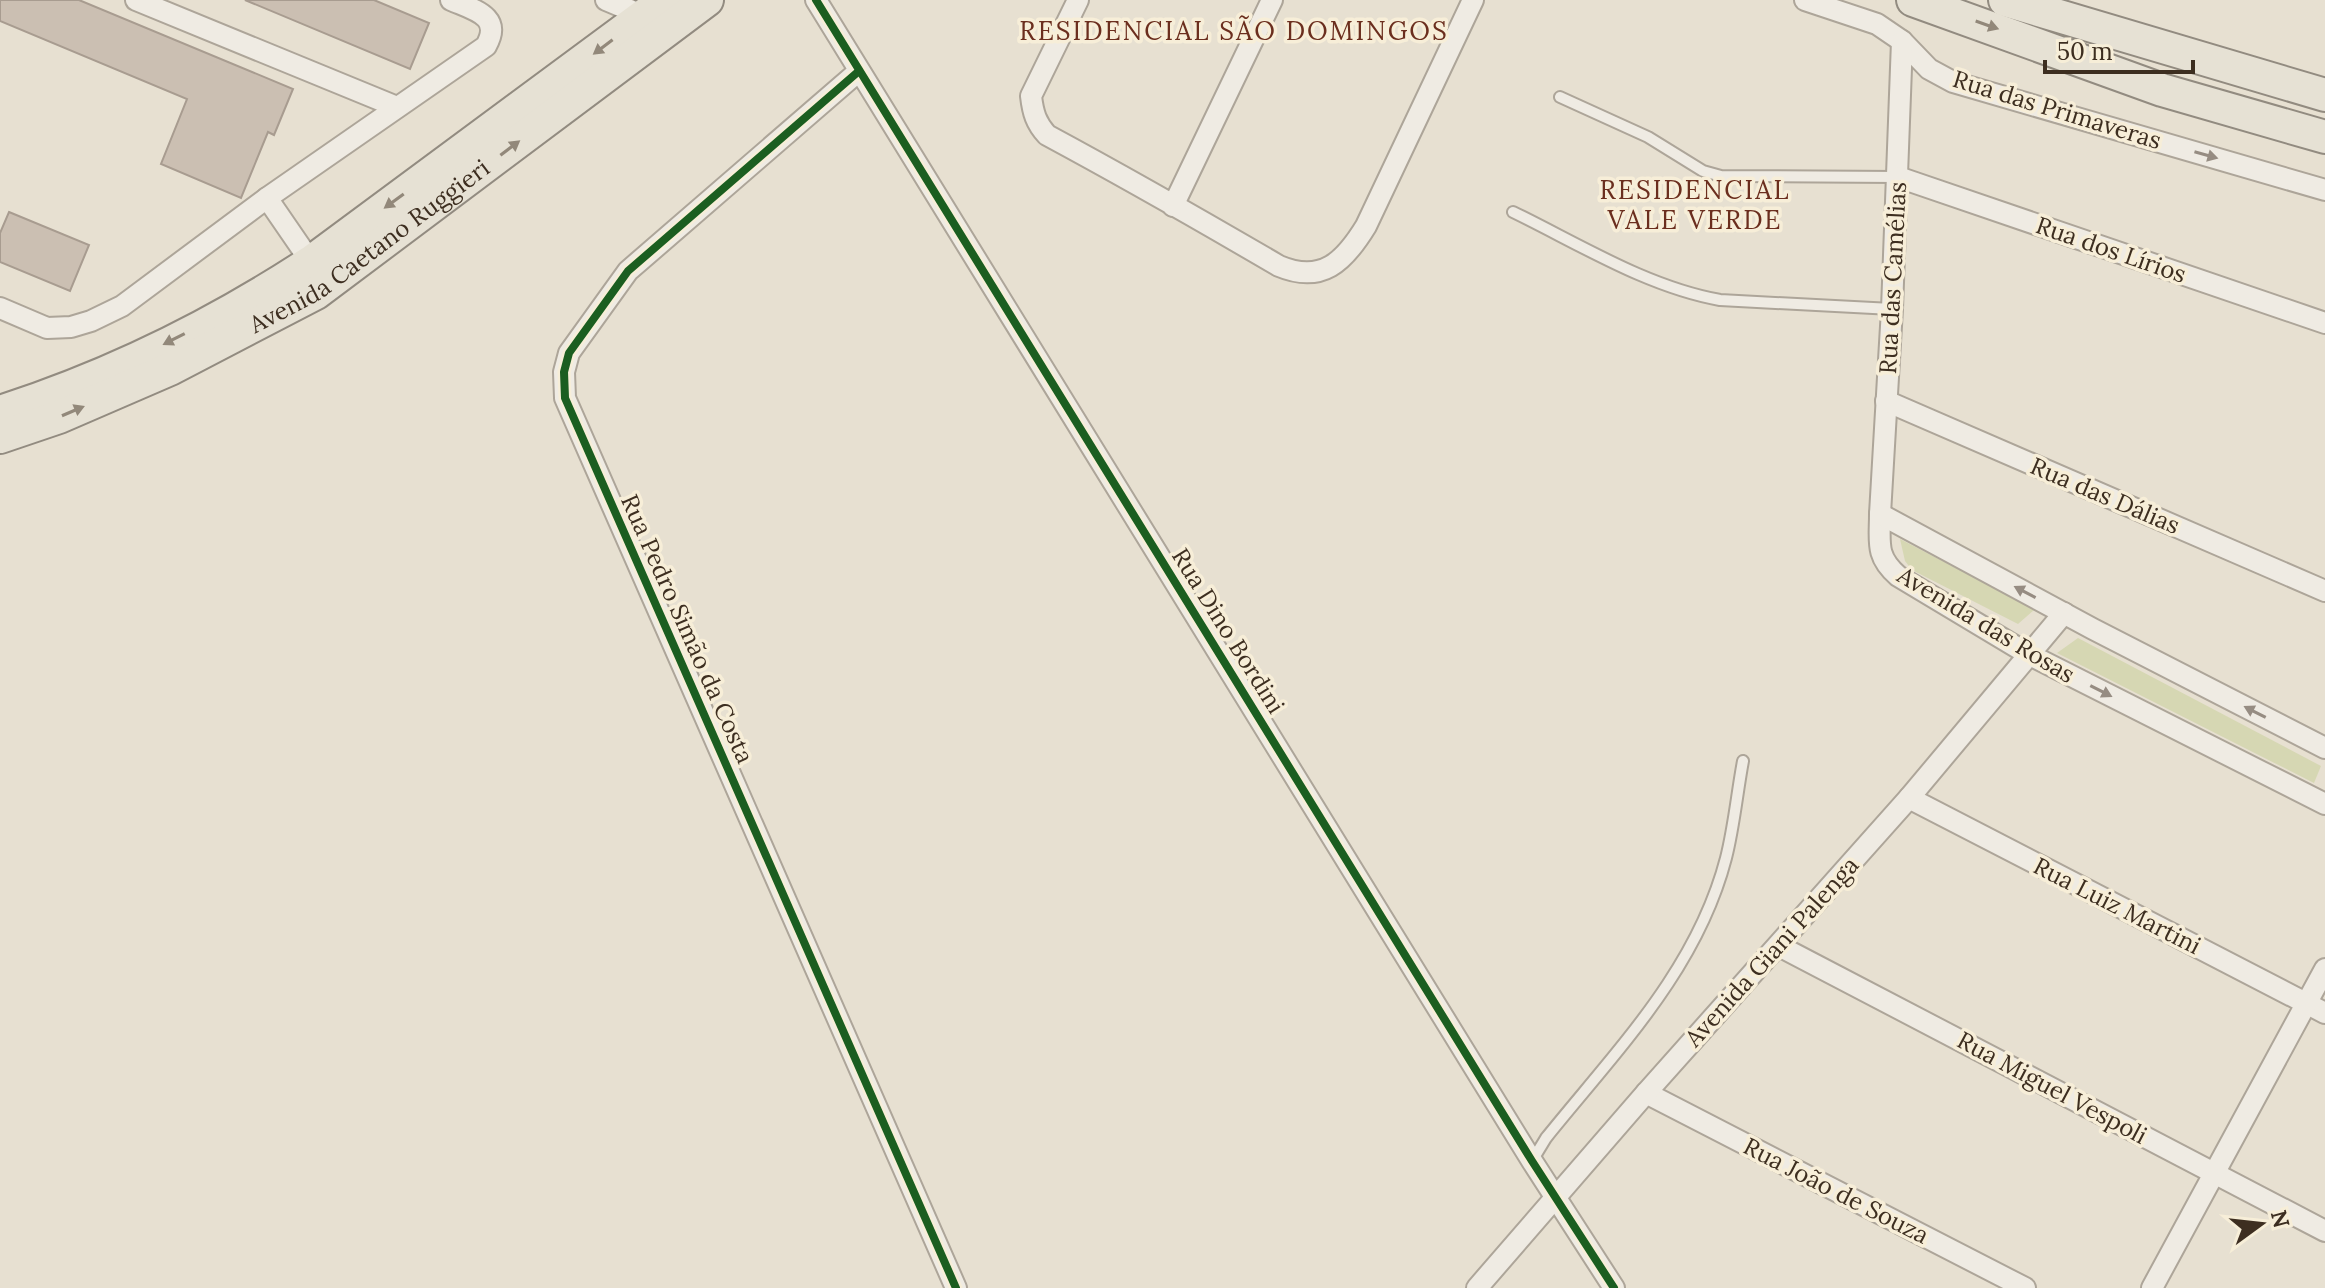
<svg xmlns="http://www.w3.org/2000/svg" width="2325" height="1288" font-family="Lora,serif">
<rect width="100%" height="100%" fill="#e7e0d1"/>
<g fill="#d6d7b3">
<polygon points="1900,539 2035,609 2018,624 1912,570 1905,561"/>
<polygon points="2078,638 2321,766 2314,783 2057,653"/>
</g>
<g fill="#cbbfb2" stroke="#a89c90" stroke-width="2">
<polygon points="0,0 79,0 293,89 274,135 268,132 241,198 161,164 187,99 0,21"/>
<polygon points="245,0 374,0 429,23 410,69"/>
<polygon points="9,212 89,245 70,291 0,262 0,233"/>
</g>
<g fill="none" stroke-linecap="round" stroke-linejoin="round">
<g stroke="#ada599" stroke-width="14">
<g id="service">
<polyline points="1560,97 1648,137 1703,171 1721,176 1898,177"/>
<path d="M1513,212C1579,244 1647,287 1720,300L1892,309"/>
<path d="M1532,1161L1546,1138C1616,1051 1697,970 1726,858C1734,827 1737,793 1743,761"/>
</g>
</g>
<g stroke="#ada599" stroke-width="24">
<g id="minor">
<polyline points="136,0 397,107"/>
<polyline points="606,0 644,16"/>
<polyline points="816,0 1532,1161 1614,1288"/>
<path d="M1078,0L1031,96C1033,113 1036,123 1047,135C1125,177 1202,221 1279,266C1322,284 1344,262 1366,226L1473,0"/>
<polyline points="1805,0 1877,24 1902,41 1929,69 1953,82 2325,190"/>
<path d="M1902,41L1892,309L1880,514C1880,542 1875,556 1898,576L2028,654L2325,804"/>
<polyline points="859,71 628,271 569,353 564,372 565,398 956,1288"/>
<polyline points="1898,177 2325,323"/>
<polyline points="267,198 311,262"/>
<polyline points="1173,206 1272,0"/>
<path d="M0,308L47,328L71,327L91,321L122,306L267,198L486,46C503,16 474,10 451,0"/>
<polyline points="1886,401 2325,591"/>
<polyline points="1880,514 2093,629 2325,748"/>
<polyline points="1909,798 2325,1013"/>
<polyline points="1779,946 2325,1231"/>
<polyline points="1646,1093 2025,1288"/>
<polyline points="1477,1288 1646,1093 1909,798 2064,613"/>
<polyline points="2152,1288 2325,969"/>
</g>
</g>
<g stroke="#928b80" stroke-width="36">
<g id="primary">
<polyline points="1913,0 2162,90 2325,137"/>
<polyline points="2005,0 2325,95"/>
<path d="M0,412C109,377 215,325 311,262L665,0"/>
<path id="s1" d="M0,437L59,417L170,369L316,293L707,0"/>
</g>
</g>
<use href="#service" stroke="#efebe3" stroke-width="10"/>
<use href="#minor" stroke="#efebe3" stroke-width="20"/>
<use href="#primary" stroke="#e6e1d4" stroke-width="32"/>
<g stroke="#f7eed8" stroke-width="13">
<g id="cycleway">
<polyline points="816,0 1532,1161 1614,1288"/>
<polyline points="859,71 628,271 569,353 564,372 565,398 956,1288"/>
</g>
</g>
<use href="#cycleway" stroke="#1b5e20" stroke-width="8"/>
</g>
<defs><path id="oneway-solid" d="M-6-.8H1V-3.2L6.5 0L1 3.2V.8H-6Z" transform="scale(2)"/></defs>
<g fill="#92887a">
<use href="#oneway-solid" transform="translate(1987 25) rotate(19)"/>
<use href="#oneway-solid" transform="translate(603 47) rotate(143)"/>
<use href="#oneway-solid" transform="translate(510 148) rotate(-37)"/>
<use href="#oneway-solid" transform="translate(394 201) rotate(144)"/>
<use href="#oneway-solid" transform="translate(174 339) rotate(153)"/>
<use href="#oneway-solid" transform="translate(73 411) rotate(-23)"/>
</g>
<g fill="#968c82">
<use href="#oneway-solid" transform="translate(2206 155) rotate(16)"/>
<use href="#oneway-solid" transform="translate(2025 592) rotate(-152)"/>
<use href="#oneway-solid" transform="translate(2101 691) rotate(27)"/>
<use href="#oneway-solid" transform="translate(2255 712) rotate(-153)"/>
</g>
<g text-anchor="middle" stroke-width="7" stroke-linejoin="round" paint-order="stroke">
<g font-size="24" fill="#3d2e20" stroke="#f7eed8">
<text transform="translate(2057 110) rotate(17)" y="8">Rua das Primaveras</text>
<text dy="8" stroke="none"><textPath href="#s1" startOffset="418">Avenida Caetano Ruggieri</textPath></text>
<text transform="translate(2111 250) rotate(19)" y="8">Rua dos Lírios</text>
<text transform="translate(1893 278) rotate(-87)" y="8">Rua das Camélias</text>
<text transform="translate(2105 496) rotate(23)" y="8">Rua das Dálias</text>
<text transform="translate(1986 625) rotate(31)" y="8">Avenida das Rosas</text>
<text transform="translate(687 629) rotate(66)" y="8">Rua Pedro Simão da Costa</text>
<text transform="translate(1228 631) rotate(58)" y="8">Rua Dino Bordini</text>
<text transform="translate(2117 906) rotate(27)" y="8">Rua Luiz Martini</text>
<text transform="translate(1772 952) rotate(-48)" y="8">Avenida Giani Palenga</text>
<text transform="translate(2052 1088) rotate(28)" y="8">Rua Miguel Vespoli</text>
<text transform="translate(1836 1191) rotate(27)" y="8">Rua João de Souza</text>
</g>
<g font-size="26" letter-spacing="2" fill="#6b2e1e" stroke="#f7eed8">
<text x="1234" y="40">RESIDENCIAL SÃO DOMINGOS</text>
<text x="1695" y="199">RESIDENCIAL<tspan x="1695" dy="30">VALE VERDE</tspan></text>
</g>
</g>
<g transform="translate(2261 1224) rotate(75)" stroke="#f7eed8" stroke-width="6" paint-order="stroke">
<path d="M0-6L14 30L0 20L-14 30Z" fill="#3d2e20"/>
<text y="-12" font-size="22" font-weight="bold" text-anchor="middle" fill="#3d2e20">N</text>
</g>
<path d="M2045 60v12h148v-12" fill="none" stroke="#3d2e20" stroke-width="4"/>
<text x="2057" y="60" font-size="24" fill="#3d2e20" stroke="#f7eed8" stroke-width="6" paint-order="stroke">50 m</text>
</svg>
